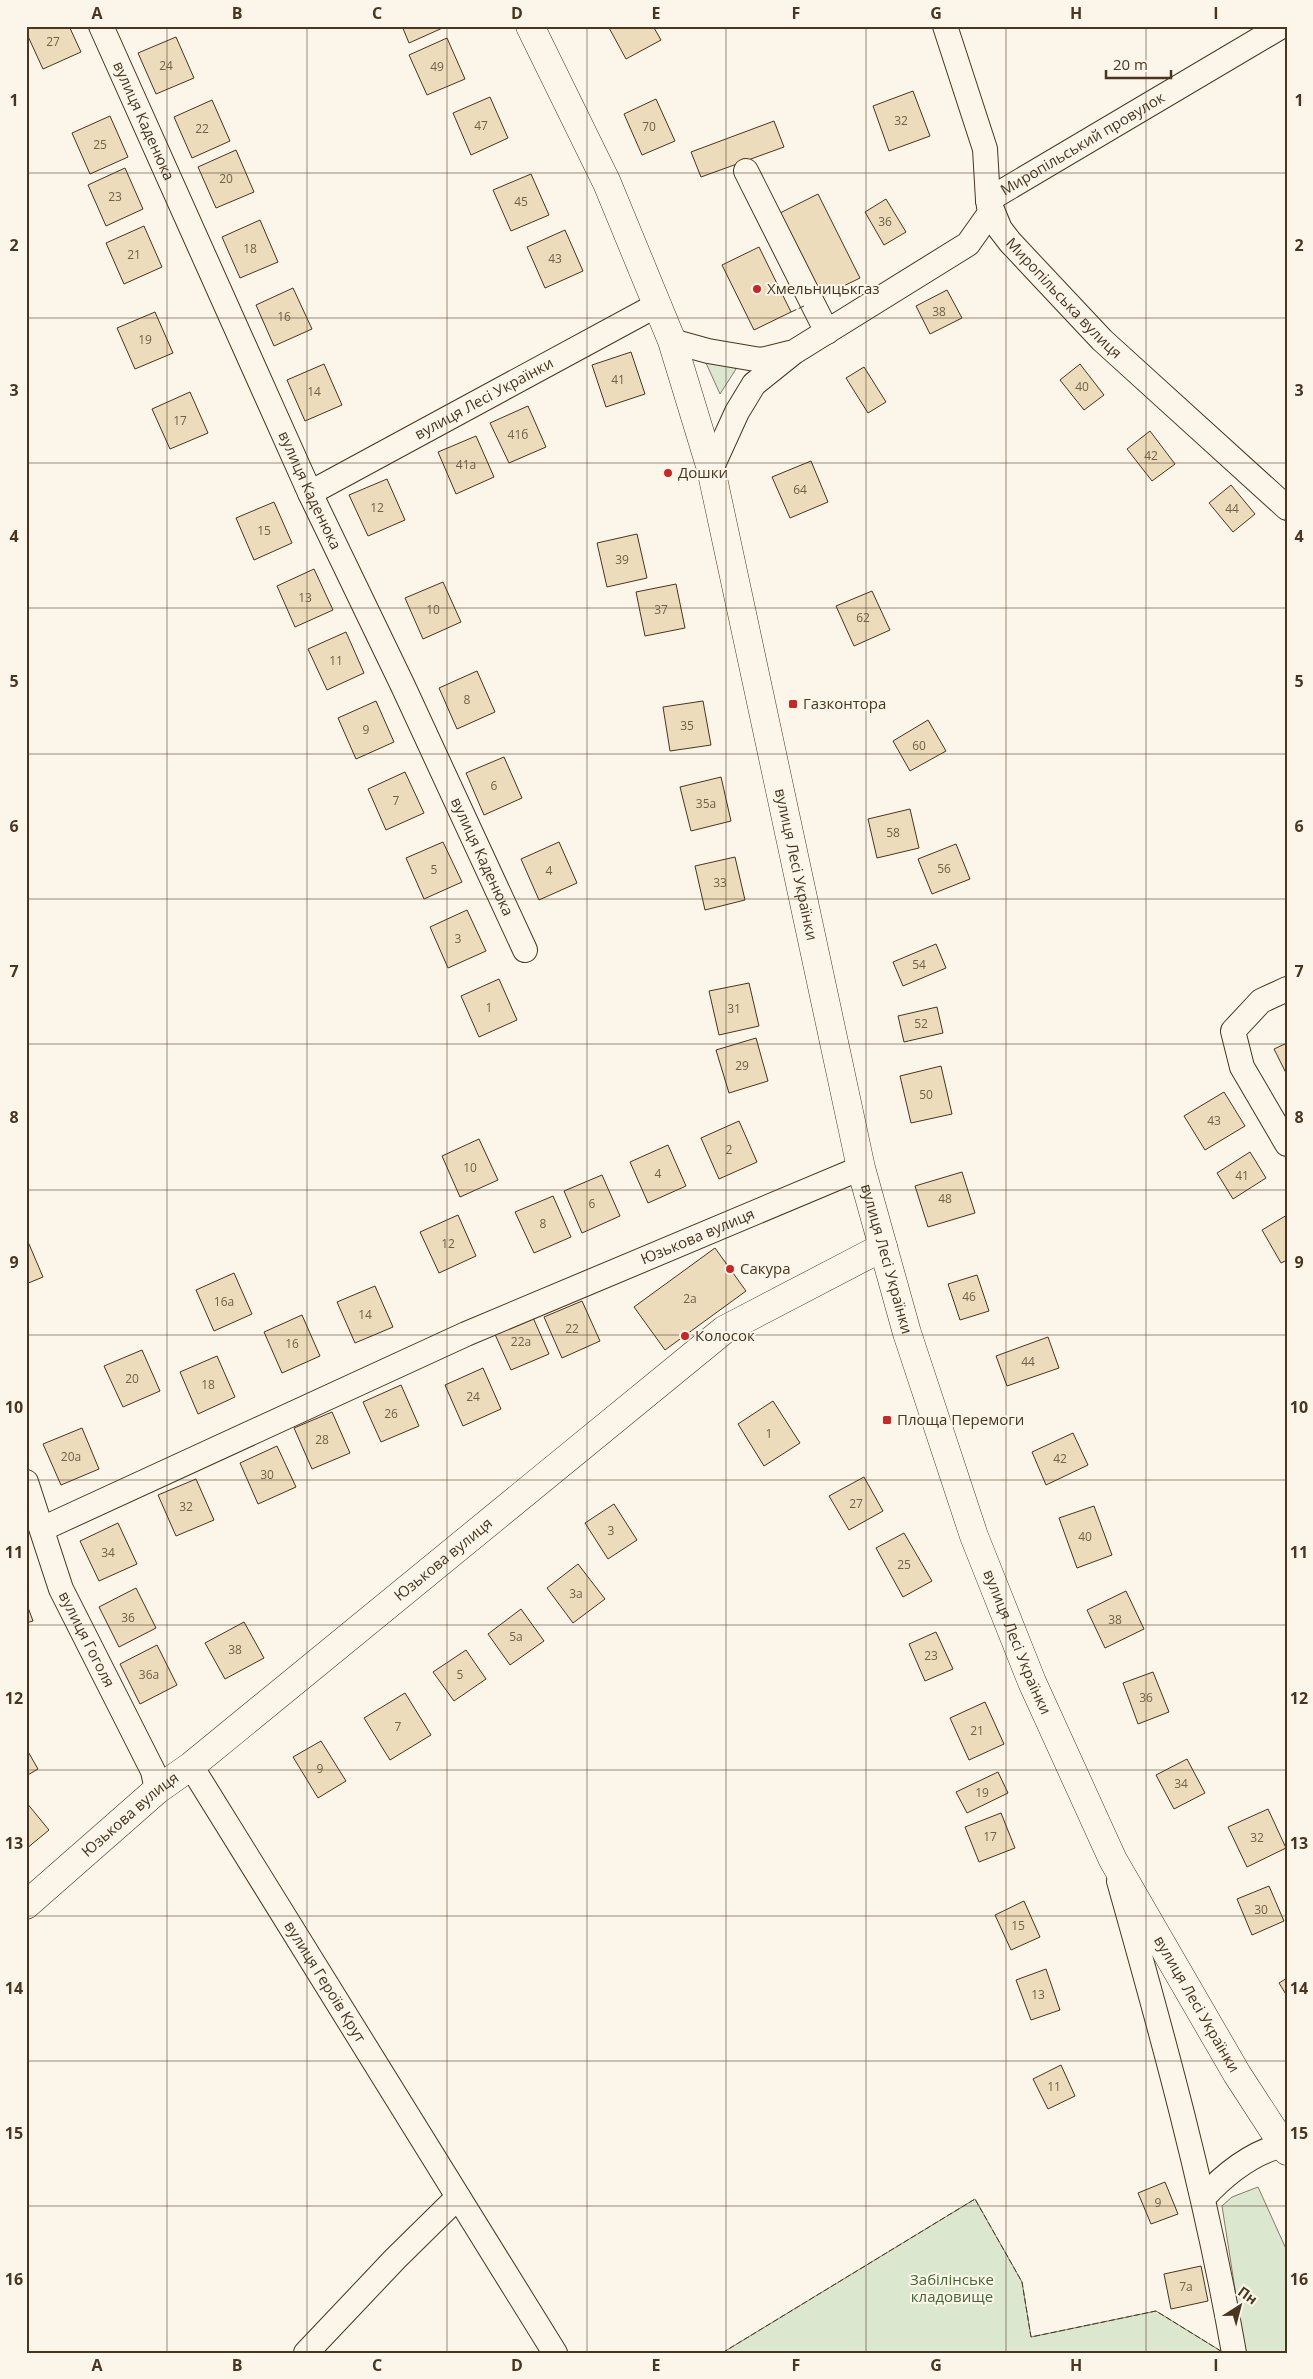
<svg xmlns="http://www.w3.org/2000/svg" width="1313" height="2379" font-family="'Open Sans',sans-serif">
<rect width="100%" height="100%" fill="#fbf6e9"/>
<g fill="#dce7d0" stroke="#887966">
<polygon points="706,363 731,365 736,369 720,394"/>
<polygon points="1258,2187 1287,2251 1287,2353 1245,2353 1222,2206 1232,2197"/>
<polygon points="975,2199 1022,2282 1031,2337 1156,2311 1224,2353 722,2353"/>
</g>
<g fill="#ecdcbc" stroke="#4a3520">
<polygon points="29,26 69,26 81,52 43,69 26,32 26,27"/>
<polygon points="402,26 447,26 409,43"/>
<polygon points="608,26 653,26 661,40 626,59"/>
<polygon points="176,37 194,78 156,94 138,53"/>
<polygon points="447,38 465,79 427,95 409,55"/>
<polygon points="913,91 930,136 889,151 873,106"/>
<polygon points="490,97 508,138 471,155 453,113"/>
<polygon points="656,99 675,141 642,155 624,114"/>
<polygon points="212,100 230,141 192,158 174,117"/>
<polygon points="110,116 128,157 90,174 72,133"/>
<polygon points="774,121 784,147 701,177 691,152"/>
<polygon points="236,150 254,192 216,208 198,167"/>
<polygon points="125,168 143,209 106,226 88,185"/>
<polygon points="531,174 549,215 511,231 493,190"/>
<polygon points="818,194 860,278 819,298 778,214"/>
<polygon points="886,199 906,232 884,245 865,212"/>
<polygon points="260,220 278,262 240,278 222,237"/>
<polygon points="144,226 162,267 124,284 106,243"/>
<polygon points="565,230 583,271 545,288 527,247"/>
<polygon points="759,247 791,312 754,330 722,265"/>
<polygon points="293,288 312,329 274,346 256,305"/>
<polygon points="947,290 962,318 930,334 916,306"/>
<polygon points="155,312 173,353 135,369 117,328"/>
<polygon points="631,352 645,394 606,407 592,365"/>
<polygon points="324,364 342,405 305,421 287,380"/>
<polygon points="1080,364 1104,395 1084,410 1060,380"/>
<polygon points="864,367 886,402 868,413 846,378"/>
<polygon points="190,392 208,433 170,449 152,409"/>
<polygon points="528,406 546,447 509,463 490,423"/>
<polygon points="1150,431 1175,464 1152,481 1127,449"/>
<polygon points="476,436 494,477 456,494 438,452"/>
<polygon points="811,461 828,502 790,518 772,477"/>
<polygon points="387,479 405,520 368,536 349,495"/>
<polygon points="1231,485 1255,514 1233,532 1209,503"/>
<polygon points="274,502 292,543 254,560 236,518"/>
<polygon points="637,534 647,578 607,587 597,543"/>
<polygon points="314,569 333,610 295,627 277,586"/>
<polygon points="443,582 461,622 423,639 405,598"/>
<polygon points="676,584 685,628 645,636 636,592"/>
<polygon points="872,591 890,630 854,646 836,606"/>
<polygon points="346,632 364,673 327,690 308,649"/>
<polygon points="477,671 495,712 457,729 439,688"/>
<polygon points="376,701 394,742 356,759 338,718"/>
<polygon points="703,701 711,745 670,751 663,707"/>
<polygon points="928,720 946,751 910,771 893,741"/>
<polygon points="504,757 522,798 484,815 466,773"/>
<polygon points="405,772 424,813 386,830 368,789"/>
<polygon points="721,777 731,821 691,831 680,787"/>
<polygon points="910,809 919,848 877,858 868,819"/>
<polygon points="443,842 462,882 424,899 406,858"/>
<polygon points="559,842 577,883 539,900 521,859"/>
<polygon points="956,844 970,879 932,894 918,859"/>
<polygon points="735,857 745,900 705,910 695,866"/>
<polygon points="467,910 486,951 448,968 430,927"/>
<polygon points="936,944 946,968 903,986 893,962"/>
<polygon points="499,979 517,1020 479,1037 461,996"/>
<polygon points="749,983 759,1026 719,1035 709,991"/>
<polygon points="937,1007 943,1033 904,1042 898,1016"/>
<polygon points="756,1038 768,1081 729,1093 716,1050"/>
<polygon points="1287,1043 1287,1075 1274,1049"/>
<polygon points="941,1066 952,1114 911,1123 900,1076"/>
<polygon points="1224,1092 1245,1126 1205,1150 1184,1116"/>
<polygon points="739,1121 757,1162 719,1179 701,1138"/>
<polygon points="479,1139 498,1180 460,1197 442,1156"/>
<polygon points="668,1145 686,1186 648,1203 630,1162"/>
<polygon points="1250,1152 1266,1178 1233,1199 1217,1173"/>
<polygon points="962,1172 975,1213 928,1227 915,1186"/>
<polygon points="602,1175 620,1216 582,1233 564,1191"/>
<polygon points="553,1196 571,1237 534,1253 515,1212"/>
<polygon points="458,1215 476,1256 439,1273 420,1232"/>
<polygon points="1287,1215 1287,1260 1281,1263 1262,1230"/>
<polygon points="26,1237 43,1277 26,1284"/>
<polygon points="715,1248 746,1291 665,1350 634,1307"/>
<polygon points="234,1273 252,1314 214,1331 196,1290"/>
<polygon points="977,1275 989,1311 960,1320 948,1284"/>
<polygon points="375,1286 393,1327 355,1343 337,1302"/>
<polygon points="582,1301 600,1341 562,1358 544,1317"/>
<polygon points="531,1313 549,1354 511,1370 493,1330"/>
<polygon points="302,1315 320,1356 282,1373 264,1332"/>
<polygon points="1048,1337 1059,1368 1007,1386 996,1356"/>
<polygon points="142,1350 160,1391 123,1407 104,1366"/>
<polygon points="217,1356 235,1397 198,1414 180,1372"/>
<polygon points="483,1368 501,1409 463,1426 445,1385"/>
<polygon points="401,1385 419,1426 381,1442 363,1402"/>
<polygon points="773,1401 800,1443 764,1466 738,1424"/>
<polygon points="332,1412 350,1453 312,1469 294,1428"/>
<polygon points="82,1428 99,1469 61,1485 43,1444"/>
<polygon points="1073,1433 1088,1465 1046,1485 1032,1452"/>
<polygon points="277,1446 296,1487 258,1504 240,1463"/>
<polygon points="864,1477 883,1511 849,1530 829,1496"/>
<polygon points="196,1479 214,1520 176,1536 158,1495"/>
<polygon points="614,1504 637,1540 608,1559 585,1523"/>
<polygon points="1094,1506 1112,1555 1077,1568 1059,1518"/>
<polygon points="118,1523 137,1564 99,1581 80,1541"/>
<polygon points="904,1533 932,1581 903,1597 876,1548"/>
<polygon points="578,1564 605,1599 573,1623 547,1588"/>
<polygon points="136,1588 156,1628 119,1647 99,1607"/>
<polygon points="1126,1591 1144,1629 1105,1648 1087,1610"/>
<polygon points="26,1602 33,1621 26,1623"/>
<polygon points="521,1609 544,1641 510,1665 488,1634"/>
<polygon points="244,1622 264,1658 225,1679 205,1643"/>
<polygon points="936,1632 953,1669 925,1681 909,1644"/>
<polygon points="157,1645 177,1685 140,1704 120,1664"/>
<polygon points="466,1650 486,1679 454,1701 433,1672"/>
<polygon points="1153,1672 1169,1712 1138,1724 1123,1683"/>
<polygon points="405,1693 431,1735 390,1760 364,1718"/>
<polygon points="985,1702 1004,1744 969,1760 950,1718"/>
<polygon points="321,1741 346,1781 318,1798 293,1757"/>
<polygon points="26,1748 38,1769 26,1776"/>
<polygon points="1187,1759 1205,1793 1174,1809 1156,1775"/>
<polygon points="998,1772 1008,1793 967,1813 956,1792"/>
<polygon points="26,1802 49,1830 26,1849"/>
<polygon points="1268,1809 1286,1848 1247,1867 1228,1827"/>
<polygon points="1001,1813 1015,1848 979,1862 965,1827"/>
<polygon points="1269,1886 1284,1921 1252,1935 1237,1899"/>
<polygon points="1024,1901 1040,1937 1011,1950 995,1915"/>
<polygon points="1046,1969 1060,2010 1031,2020 1016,1980"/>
<polygon points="1287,1978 1287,1996 1279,1983"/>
<polygon points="1061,2065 1075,2096 1048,2109 1033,2079"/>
<polygon points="1165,2182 1178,2214 1151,2224 1138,2193"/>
<polygon points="1201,2266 1208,2301 1171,2309 1164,2274"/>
</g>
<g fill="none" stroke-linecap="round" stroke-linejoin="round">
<g stroke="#4a3520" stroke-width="26">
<g id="minor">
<path id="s1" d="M101,26L310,493L403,686L525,950"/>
<path id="s2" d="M945,26L985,149L988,200L1000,229L1010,242L1102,340L1287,508"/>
<polyline points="746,171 827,332"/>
<path id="s3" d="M988,200L1282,26"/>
<polyline points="672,341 708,351 761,360 790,353"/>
<polyline points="711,469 737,412 754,384 794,352 968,244 990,213 988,200"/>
<path id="s4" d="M310,493L657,305"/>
<polyline points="1287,989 1261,1001 1233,1031 1242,1067 1287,1144"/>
<path id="s5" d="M26,1482L61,1589L153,1771L157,1790"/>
<path id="s6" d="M42,1529L466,1334L861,1168"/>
<path id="s7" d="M191,1766L555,2353"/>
<path d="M1119,1881C1163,2037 1206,2193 1234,2353"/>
<path d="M1203,2198C1225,2174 1251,2153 1283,2145"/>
<polyline points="306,2353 395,2259 458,2197"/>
</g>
</g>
<g stroke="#4a3520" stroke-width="29">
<g id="major">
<path id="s8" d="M530,26L607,183L672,341L711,469L861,1168L907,1333L974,1536L1032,1682L1113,1860L1237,2074L1287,2151"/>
<path id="s9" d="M26,1905L157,1790L191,1766L724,1330L883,1247"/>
</g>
</g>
<use href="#minor" stroke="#fbf6e9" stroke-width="24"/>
<use href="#major" stroke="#fbf6e9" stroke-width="28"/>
<g stroke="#4a3520" stroke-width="1" stroke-dasharray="6 2.5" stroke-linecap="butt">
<polyline points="791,312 804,306"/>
<polyline points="722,2353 975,2199 1022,2282 1031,2337 1156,2311 1224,2353"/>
</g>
</g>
<path fill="none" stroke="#4a3520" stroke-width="1" stroke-opacity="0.55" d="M167,26V2353M307,26V2353M447,26V2353M587,26V2353M726,26V2353M866,26V2353M1006,26V2353M1146,26V2353M26,173H1287M26,318H1287M26,463H1287M26,608H1287M26,754H1287M26,899H1287M26,1044H1287M26,1190H1287M26,1335H1287M26,1480H1287M26,1625H1287M26,1770H1287M26,1916H1287M26,2061H1287M26,2206H1287"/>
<g fill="#c62828" stroke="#fbf6e9" stroke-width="2">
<circle cx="757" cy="289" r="5"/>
<circle cx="668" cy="473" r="5"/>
<rect x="788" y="699" width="10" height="10" rx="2.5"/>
<circle cx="730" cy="1269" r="5"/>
<circle cx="685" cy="1336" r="5"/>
<rect x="882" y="1415" width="10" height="10" rx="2.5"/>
</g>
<g text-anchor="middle" stroke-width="4" stroke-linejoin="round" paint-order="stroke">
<g font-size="12" fill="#725f47">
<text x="53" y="46">27</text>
<text x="166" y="70">24</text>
<text x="437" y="71">49</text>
<text x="901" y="125">32</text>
<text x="481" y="130">47</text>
<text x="649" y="131">70</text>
<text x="202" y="133">22</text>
<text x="100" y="149">25</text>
<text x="226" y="183">20</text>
<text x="115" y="201">23</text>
<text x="521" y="206">45</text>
<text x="885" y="226">36</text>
<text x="250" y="253">18</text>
<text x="134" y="259">21</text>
<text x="555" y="263">43</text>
<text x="939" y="316">38</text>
<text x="284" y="321">16</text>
<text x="145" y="344">19</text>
<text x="618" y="384">41</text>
<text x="1082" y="391">40</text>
<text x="314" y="396">14</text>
<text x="180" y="425">17</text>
<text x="518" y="439">41б</text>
<text x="1151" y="460">42</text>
<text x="466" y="469">41а</text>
<text x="800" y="494">64</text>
<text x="377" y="512">12</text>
<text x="1232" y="513">44</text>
<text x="264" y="535">15</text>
<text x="622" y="564">39</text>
<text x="305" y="602">13</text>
<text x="433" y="614">10</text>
<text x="661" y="614">37</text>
<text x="863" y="622">62</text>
<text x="336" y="665">11</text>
<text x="467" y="704">8</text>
<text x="687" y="730">35</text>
<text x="366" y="734">9</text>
<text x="919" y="750">60</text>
<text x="494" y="790">6</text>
<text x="396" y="805">7</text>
<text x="706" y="808">35а</text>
<text x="893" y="837">58</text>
<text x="944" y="873">56</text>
<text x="434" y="874">5</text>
<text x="549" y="875">4</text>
<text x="720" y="887">33</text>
<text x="458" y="943">3</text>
<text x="919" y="969">54</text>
<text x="489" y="1012">1</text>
<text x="734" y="1013">31</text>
<text x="921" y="1028">52</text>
<text x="742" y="1070">29</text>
<text x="926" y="1099">50</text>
<text x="1214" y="1125">43</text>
<text x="729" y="1154">2</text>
<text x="470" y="1172">10</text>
<text x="658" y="1178">4</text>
<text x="1242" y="1180">41</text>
<text x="945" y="1203">48</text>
<text x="592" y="1208">6</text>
<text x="543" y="1228">8</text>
<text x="448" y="1248">12</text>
<text x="969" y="1301">46</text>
<text x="690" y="1303">2а</text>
<text x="224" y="1306">16а</text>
<text x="365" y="1319">14</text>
<text x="572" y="1333">22</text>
<text x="521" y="1346">22а</text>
<text x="292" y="1348">16</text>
<text x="1028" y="1366">44</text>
<text x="132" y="1383">20</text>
<text x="208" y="1389">18</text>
<text x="473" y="1401">24</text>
<text x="391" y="1418">26</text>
<text x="769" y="1438">1</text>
<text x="322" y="1444">28</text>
<text x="71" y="1461">20а</text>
<text x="1060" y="1463">42</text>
<text x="267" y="1479">30</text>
<text x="856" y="1508">27</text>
<text x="186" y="1511">32</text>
<text x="611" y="1535">3</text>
<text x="1085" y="1541">40</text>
<text x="108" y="1557">34</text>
<text x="904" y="1569">25</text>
<text x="576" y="1598">3а</text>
<text x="128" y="1622">36</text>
<text x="1115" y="1624">38</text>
<text x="516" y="1641">5а</text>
<text x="235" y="1654">38</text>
<text x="931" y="1660">23</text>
<text x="149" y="1679">36а</text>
<text x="460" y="1679">5</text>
<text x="1146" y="1702">36</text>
<text x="398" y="1731">7</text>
<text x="977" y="1735">21</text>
<text x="320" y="1773">9</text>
<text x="1181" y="1788">34</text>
<text x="982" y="1797">19</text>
<text x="990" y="1841">17</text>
<text x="1257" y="1842">32</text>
<text x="1261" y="1914">30</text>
<text x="1018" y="1930">15</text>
<text x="1038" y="1999">13</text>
<text x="1054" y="2091">11</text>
<text x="1158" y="2207">9</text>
<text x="1186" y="2291">7а</text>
</g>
<g font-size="15" fill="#4a3520" stroke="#fbf6e9">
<text dy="5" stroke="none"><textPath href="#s1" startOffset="104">вулиця Каденюка</textPath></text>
<text dy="5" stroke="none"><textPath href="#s3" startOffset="110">Миропільський провулок</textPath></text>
<text dy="5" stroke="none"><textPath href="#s2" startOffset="306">Миропільська вулиця</textPath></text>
<text dy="5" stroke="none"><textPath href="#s4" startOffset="198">вулиця Лесі Українки</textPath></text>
<text dy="5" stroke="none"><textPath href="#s1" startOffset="509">вулиця Каденюка</textPath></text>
<text dy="5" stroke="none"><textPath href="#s1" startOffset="914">вулиця Каденюка</textPath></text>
<text dy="5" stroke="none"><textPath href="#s8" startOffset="884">вулиця Лесі Українки</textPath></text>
<text dy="5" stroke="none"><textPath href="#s6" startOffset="718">Юзькова вулиця</textPath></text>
<text dy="5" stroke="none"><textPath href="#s8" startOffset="1289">вулиця Лесі Українки</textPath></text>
<text dy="5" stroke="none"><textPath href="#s9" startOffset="542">Юзькова вулиця</textPath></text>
<text dy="5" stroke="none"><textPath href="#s5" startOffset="169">вулиця Гоголя</textPath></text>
<text dy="5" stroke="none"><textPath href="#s8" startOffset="1694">вулиця Лесі Українки</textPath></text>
<text dy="5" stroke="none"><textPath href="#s9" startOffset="138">Юзькова вулиця</textPath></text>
<text dy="5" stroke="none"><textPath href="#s7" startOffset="254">вулиця Героїв Крут</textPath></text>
<text dy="5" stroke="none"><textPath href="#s8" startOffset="2099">вулиця Лесі Українки</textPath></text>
</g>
<g font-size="15" fill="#4a3520" stroke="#fbf6e9" text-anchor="start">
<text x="767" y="294">Хмельницькгаз</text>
<text x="678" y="478">Дошки</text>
<text x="803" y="709">Газконтора</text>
<text x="740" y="1274">Сакура</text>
<text x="695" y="1341">Колосок</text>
<text x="897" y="1425">Площа Перемоги</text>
</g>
<g font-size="15" fill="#436837" stroke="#fbf6e9">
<text x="952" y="2285">Забілінське<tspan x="952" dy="17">кладовище</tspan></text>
</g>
</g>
<rect width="1313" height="2379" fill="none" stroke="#fbf6e9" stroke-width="55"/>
<g transform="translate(1240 2306) rotate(36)" stroke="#fbf6e9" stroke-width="4" paint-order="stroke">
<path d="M0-4L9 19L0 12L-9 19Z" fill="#4a3520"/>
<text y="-8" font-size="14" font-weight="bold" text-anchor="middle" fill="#4a3520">Пн</text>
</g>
<path d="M1106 70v8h65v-8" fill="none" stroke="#4a3520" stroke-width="2.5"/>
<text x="1113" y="70" font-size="15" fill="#4a3520" stroke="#fbf6e9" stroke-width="4" paint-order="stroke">20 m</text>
<rect x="28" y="28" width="1258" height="2324" fill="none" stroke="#4a3520" stroke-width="2"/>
<g font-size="16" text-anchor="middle" font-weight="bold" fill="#4a3520">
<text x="97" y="19">A</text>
<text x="237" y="19">B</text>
<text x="377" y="19">C</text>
<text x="517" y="19">D</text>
<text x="656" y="19">E</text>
<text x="796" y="19">F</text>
<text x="936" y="19">G</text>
<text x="1076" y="19">H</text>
<text x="1216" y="19">I</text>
<text x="14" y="106">1</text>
<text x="1299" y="106">1</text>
<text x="14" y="251">2</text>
<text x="1299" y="251">2</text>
<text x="14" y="396">3</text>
<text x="1299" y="396">3</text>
<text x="14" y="542">4</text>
<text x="1299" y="542">4</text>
<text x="14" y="687">5</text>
<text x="1299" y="687">5</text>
<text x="14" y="832">6</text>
<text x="1299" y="832">6</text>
<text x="14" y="977">7</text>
<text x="1299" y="977">7</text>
<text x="14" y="1123">8</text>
<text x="1299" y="1123">8</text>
<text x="14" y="1268">9</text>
<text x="1299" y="1268">9</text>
<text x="14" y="1413">10</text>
<text x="1299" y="1413">10</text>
<text x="14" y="1558">11</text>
<text x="1299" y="1558">11</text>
<text x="14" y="1704">12</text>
<text x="1299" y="1704">12</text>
<text x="14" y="1849">13</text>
<text x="1299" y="1849">13</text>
<text x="14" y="1994">14</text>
<text x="1299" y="1994">14</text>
<text x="14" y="2139">15</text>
<text x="1299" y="2139">15</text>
<text x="14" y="2285">16</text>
<text x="1299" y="2285">16</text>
<text x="97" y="2371">A</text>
<text x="237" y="2371">B</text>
<text x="377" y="2371">C</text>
<text x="517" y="2371">D</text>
<text x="656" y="2371">E</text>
<text x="796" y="2371">F</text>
<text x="936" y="2371">G</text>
<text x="1076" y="2371">H</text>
<text x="1216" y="2371">I</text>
</g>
</svg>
